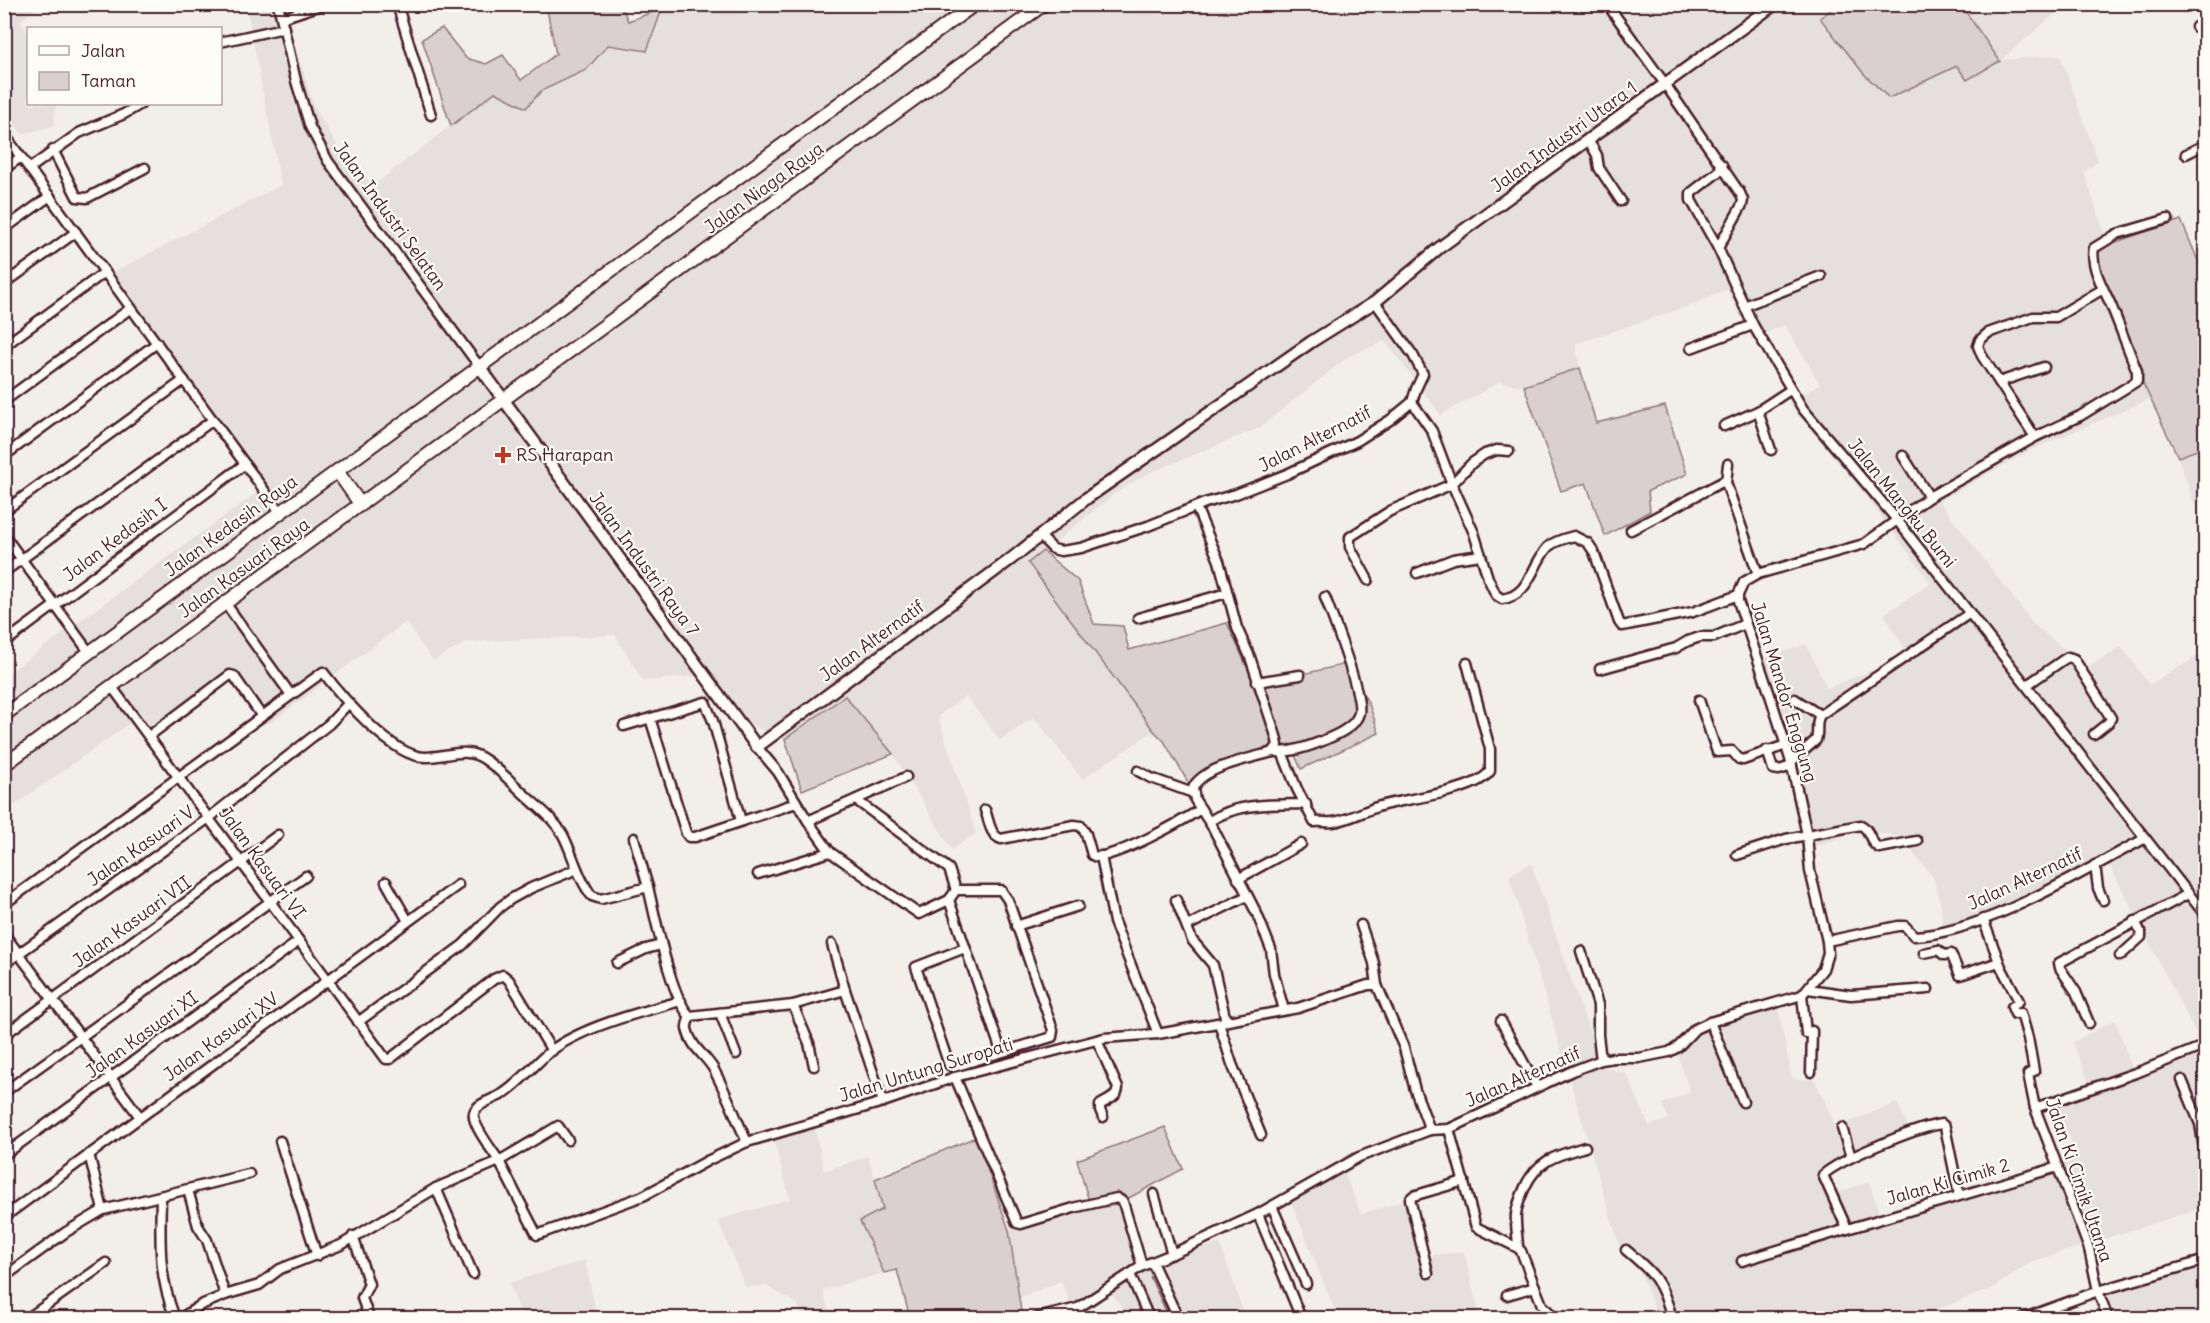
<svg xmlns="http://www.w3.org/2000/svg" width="2210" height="1323" font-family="Delius,sans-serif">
<rect width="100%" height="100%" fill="#f2efeb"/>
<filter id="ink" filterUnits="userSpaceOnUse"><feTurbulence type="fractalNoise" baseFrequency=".0167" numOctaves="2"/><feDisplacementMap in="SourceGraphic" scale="12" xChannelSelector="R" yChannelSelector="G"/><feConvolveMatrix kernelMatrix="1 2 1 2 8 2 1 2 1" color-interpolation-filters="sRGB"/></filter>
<g filter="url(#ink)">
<g fill="#e5dfdd">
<polygon points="5,4 41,5 20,21 28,33 28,104 56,104 54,126 22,134 5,111"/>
<polygon points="246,5 282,5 314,106 337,145 373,186 495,91 526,108 541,91 586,70 608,45 647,51 663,5 1839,5 1820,18 1864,74 1890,98 1957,66 2000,60 1961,5 2065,5 2001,60 2060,55 2098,161 2084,172 2104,233 2089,251 2099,290 2150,399 2031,450 1939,501 2034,625 2088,668 2121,646 2149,685 2205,652 2205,1207 2031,1262 1993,1288 1915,1318 1658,1318 1629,1243 1619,1245 1509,875 1531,863 1601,1066 1627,1074 1649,1126 1669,1119 1662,1104 1690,1092 1677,1052 1689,1041 1721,1023 1778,1007 1792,1079 1815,1080 1836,1127 1897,1103 1912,1134 1821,1175 1830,1195 1869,1182 1881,1218 2077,1155 2053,1101 2091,1088 2073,1042 2115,1020 2134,1073 2202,1045 2109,864 2020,912 1944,939 1941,905 1933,877 1900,837 1864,830 1816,846 1762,660 1806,644 1827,688 1909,656 1884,614 1931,583 1862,491 1788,403 1820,384 1785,325 1752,339 1727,289 1692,305 1575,344 1580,368 1524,386 1499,382 1441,415 1385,341 1349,356 1259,428 1147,474 1117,492 1028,564 1154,731 1082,779 1034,717 1000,740 966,696 938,716 976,833 952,850 893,754 845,696 785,739 743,722 709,675 643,681 615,635 467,642 433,661 406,622 269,724 230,675 143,739 130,723 5,812 4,676 266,486 108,275 281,185"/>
<polygon points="2205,447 2205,499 2194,503 2178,457"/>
<polygon points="814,1125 824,1171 868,1156 883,1209 860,1222 884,1273 823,1290 830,1318 803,1318 797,1303 766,1286 745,1287 718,1220 790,1199 773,1137"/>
<polygon points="1344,1172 1361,1214 1406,1200 1420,1256 1464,1252 1480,1318 1338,1318 1290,1199"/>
<polygon points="1125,1200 1147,1265 1220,1243 1245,1318 1130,1318 1109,1290 1073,1312 1061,1281 1019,1298 1009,1230 1090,1205"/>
<polygon points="585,1260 597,1318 523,1318 509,1283"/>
<polygon points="2205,1264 2205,1318 2115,1318 2106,1293"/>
</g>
<g fill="#d9d0cf" stroke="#92787d" stroke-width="1.5">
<polygon points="1839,4 1961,5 2000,61 1967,80 1957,66 1889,98 1864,74 1820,18"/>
<polygon points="546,5 621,5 628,21 662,9 647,51 608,45 586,70 541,91 526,108 495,92 451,126 422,39 442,28 466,58 486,64 503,55 521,80 556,54"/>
<polygon points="2181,220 2202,270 2205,269 2205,447 2178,457 2099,291 2089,251"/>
<polygon points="1580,368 1596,423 1665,406 1687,474 1648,491 1650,511 1605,536 1586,483 1561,491 1524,386"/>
<polygon points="1043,551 1078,581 1094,624 1123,626 1129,650 1227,623 1255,685 1346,664 1369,704 1379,733 1301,769 1290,744 1189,784 1164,741 1154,731 1028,563"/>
<polygon points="845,696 893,754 802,790 785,739"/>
<polygon points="1165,1127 1183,1169 1125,1200 1090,1205 1077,1160"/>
<polygon points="976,1137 1009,1230 1022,1318 910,1318 897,1270 884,1273 860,1221 883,1209 875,1179"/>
</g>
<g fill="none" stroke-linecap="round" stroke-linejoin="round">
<polyline stroke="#8b6f75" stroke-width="3" points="1151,1277 1170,1318"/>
<g stroke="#4a1f2b" stroke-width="13">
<g id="minor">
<polyline points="278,4 296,81 310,127 328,161 479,366"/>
<polyline points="397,4 431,115"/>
<polyline points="1607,4 1665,84 1740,193 1743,200 1742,205 1718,248"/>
<polyline points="282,18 324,4"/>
<polyline points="2196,27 2206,24"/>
<polyline points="220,42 284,28"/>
<polyline points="4,134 280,512"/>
<polyline points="1588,140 1597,155 1599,168 1621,201"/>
<polyline points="53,150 77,197 87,198 145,168"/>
<polyline points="2186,154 2206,144"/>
<polyline points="1722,165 1718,172 1691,193 1691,200 1718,248 1753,325 1803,409 1897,520 2206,916"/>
<polyline points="4,169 21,157"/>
<polyline points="29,169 79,133 124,114 141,104"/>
<polyline points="4,229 50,196"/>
<polyline points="4,284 76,232"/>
<polyline points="1744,306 1821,276"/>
<polyline points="4,331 11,341"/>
<polyline points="4,346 105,272"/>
<polyline points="1691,348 1753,325"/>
<polyline points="1999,382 2044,367"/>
<polyline points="4,401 131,308"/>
<path d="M1412,402L1432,431L1452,484L1474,533L1488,578L1496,595L1502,599C1530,596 1532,564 1548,547C1554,541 1566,538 1574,536L1588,543L1594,552L1619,622L1622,626L1693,612L1738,595"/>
<polyline points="1758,411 1771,450"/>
<polyline points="1724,426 1758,411 1790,390"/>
<polyline points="2035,437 1982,356 1978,346 1980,340 1988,333 2033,317 2056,317 2103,289"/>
<polyline points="4,456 157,343"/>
<polyline points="1903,456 1929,497"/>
<polyline points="1728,464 1726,483 1758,574"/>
<polyline points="1196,507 1219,561 1237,628 1250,657 1276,736 1278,745 1273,752"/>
<polyline points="4,511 184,380"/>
<polyline points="1631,530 1722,482 1726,483"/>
<polyline points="4,535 89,652"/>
<polyline points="1040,536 1053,549 1061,551 1081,548 1148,526 1205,503 1236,494 1287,474 1357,441 1390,420 1412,402 1416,389 1423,374 1413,355 1375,302"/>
<polyline points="4,572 213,420"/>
<polyline points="1417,573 1453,559 1481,555"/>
<polyline points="1368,580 1350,547 1350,537 1390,511 1452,484 1472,463 1485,454 1497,450 1509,451"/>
<polyline points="226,604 291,695"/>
<polyline points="1138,618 1227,593"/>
<polyline points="4,643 245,464"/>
<polyline points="1600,669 1676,648 1688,641 1700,637 1714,637 1745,624"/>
<polyline points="1257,682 1300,675"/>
<polyline points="2027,685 2063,660 2068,657 2074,659 2111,718 2109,722 2094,734"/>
<polyline points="112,687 386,1059 390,1059 494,979 503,975 509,980 552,1051"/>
<polyline points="1795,699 1820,715"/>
<polyline points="1699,700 1717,752 1732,751 1739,759 1743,760 1786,745"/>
<polyline points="650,718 686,833 689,837 695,837 796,803"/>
<polyline points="624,726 705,702 713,721 741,821"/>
<polyline points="149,736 230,675 234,676 261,715"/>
<polyline points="757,747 778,772 808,821 906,777"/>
<polyline points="1767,750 1773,769 1779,770 1792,766"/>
<path d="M1282,752L1297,789L1314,822C1321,821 1327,823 1333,822C1348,820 1362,812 1377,807C1404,798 1475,793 1490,771V749L1467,663"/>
<path d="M1791,762L1816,740C1819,731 1815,723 1820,715L1970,613"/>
<polyline points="1138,771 1151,778 1193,793"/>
<polyline points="856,800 949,869 956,890"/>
<path d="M985,810C989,820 990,836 1001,839L1074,825L1081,826L1086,834L1092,855L1096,857C1121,855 1179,823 1201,809"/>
<polyline points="808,821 830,852 919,914 949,900 956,890 1001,890 1008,900 1053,1030 1052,1037 954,1067 949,1065 916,967 965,948"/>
<path d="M1210,821C1238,802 1273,805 1306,804"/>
<polyline points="634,838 648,887"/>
<path d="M1737,855L1786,839L1861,825C1871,830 1869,843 1879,848L1917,841"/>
<polyline points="1101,856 1114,922 1158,1034"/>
<polyline points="2095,865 2098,888 2103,900"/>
<polyline points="758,874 830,852"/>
<polyline points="1238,879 1301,844"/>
<polyline points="386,882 408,921"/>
<polyline points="949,900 1001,1051"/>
<polyline points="1176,900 1192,940 1213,965 1226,1021"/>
<path d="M4,904L323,672C342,697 393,758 426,757C447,757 465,746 484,759C498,768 510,781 522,792C536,806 553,817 563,835C573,854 578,879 592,896L601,899L648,887C655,915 671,999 690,1016L793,1005L845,990L883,1102"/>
<polyline points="1983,919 2001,967 2019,1001 2012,1007 2015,1014 2021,1013 2028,1038 2034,1071 2028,1074 2035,1108 2080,1225 2089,1249 2098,1291 2206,1260"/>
<polyline points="1361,925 1374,963 1377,985"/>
<polyline points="1016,926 1078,906"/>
<polyline points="1187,926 1247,896"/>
<polyline points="4,934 140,1117"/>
<path d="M1827,941L1898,926H1905L1914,936C1984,933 2081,872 2144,839"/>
<polyline points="832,944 845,990"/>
<polyline points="1581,951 1598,1005 1598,1035 1601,1060"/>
<polyline points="1924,953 1938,950 1944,955 1951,954 1960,975 1999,962"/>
<polyline points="2120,956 2141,937 2141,933 2135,921"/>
<polyline points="617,963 646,949 661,945"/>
<polyline points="4,964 209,818 329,724 348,704"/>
<polyline points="1808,989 1851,995 1928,989"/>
<polyline points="1802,995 1806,1033 1812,1031 1811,1072"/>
<polyline points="793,1005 809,1043 814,1066"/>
<path d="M1284,1010L1274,974L1271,949L1257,914L1213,828L1195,800L1193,788C1202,767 1252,758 1273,752C1292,753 1311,746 1327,739C1339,734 1356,726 1359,713C1363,694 1333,619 1325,597"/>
<polyline points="720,1013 736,1054"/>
<path d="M690,1016C689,1020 686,1025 687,1029C691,1047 704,1054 713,1068C726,1092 736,1118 747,1142"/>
<polyline points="1501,1021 1537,1087"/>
<polyline points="358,1022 463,945 500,907 511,899 531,888 577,869"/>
<polyline points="1710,1022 1743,1102"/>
<polyline points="1219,1023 1232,1064 1261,1135"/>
<polyline points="2089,1023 2076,992 2060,968 2059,963 2188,894"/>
<polyline points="4,1035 278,835"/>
<path d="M1097,1040L1118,1088C1117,1098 1107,1100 1100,1105V1110L1103,1117"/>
<polyline points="955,1077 1017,1223 1021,1224 1077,1207 1117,1198 1123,1202 1142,1266"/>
<polyline points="2182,1080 2200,1124 2206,1160"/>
<polyline points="4,1092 306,876"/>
<polyline points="2035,1108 2141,1071 2206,1045"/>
<polyline points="1842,1128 1851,1157"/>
<path d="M1449,1129L1572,1071L1601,1060L1614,1058H1639L1669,1052L1678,1047L1695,1029L1710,1022L1802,995L1823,969L1828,953L1827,941L1810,871L1807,835L1791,762L1770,695L1738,601V595L1744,582L1758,574L1864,544L1929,497L2035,437L2080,416L2137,381V371C2128,349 2120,327 2111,305C2104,289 2090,267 2094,248L2117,234L2168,219"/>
<path d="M568,1140L558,1126L499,1161C493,1151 471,1124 474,1113C476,1103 496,1099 504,1093C522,1081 535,1063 552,1050C585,1026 641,1012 681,1001"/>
<polyline points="280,1141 317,1256"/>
<polyline points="89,1154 103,1210 249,1174"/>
<polyline points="4,1155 299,941"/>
<polyline points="436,1188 473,1274"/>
<polyline points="188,1190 198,1226 207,1240 225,1295"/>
<polyline points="1154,1194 1172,1254"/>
<path d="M1959,1195L1945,1127L1942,1124C1918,1127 1840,1159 1823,1175L1847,1229L2058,1167"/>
<path d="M161,1196C160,1242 158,1275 175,1318"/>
<polyline points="1272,1206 1306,1284"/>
<polyline points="1258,1214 1301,1318"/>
<polyline points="4,1217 458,885"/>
<polyline points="353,1236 369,1284 362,1298 369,1318"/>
<path d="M1518,1248C1518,1237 1515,1225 1516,1214C1517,1205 1521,1196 1525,1187C1538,1159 1558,1155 1585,1147"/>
<path d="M1626,1250C1655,1274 1662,1282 1672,1318"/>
<polyline points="1742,1261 1847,1229"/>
<polyline points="1152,1262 1178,1318"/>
<polyline points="1428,1273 1410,1199 1413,1196 1464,1181"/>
<polyline points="1130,1274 1149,1318"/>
<polyline points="4,1277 66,1232 103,1210"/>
<polyline points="1507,1295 1535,1287"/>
<polyline points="1078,1308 1082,1318"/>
<polyline points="28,1318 106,1263"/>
<polyline points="181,1318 201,1305 225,1295 259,1285 280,1269 341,1245 436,1188 499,1161 537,1235 643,1196 709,1160 747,1142 883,1102 955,1077 1104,1038 1158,1034 1298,1008 1368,985 1377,985 1404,1048 1415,1090 1430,1130 1449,1129 1476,1227 1518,1248 1521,1251 1542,1305 1555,1318"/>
<polyline points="1037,1318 1078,1308 1142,1266 1172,1254 1258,1214 1359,1157 1430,1130"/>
<polyline points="2024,1318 2098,1291 2108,1318"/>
</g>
</g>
<g stroke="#4a1f2b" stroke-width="15">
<polyline id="tertiary" points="479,366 757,747 1011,559 1087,498 1311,342 1375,302 1439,248 1775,4"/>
</g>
<g stroke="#4a1f2b" stroke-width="16">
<g id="secondary">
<polyline points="337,471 361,505"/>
<polyline points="4,715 975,4"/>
<polyline points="4,765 1044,4"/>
</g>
</g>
<use href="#minor" stroke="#fdfcf7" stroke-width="8"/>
<use href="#tertiary" stroke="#fdfcf7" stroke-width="10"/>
<use href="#secondary" stroke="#fdfcf7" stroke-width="12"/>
</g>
</g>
<path fill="#c8321e" stroke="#fdfcf7" stroke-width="2" d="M500 446h6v6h6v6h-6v6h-6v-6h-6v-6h6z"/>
<g text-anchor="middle" stroke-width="4.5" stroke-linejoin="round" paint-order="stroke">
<g font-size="18" fill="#4a1f2b" stroke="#fdfcf7">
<text transform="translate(1564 137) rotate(-36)" y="6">Jalan Industri Utara 1</text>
<text transform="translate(764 188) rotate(-36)" y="6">Jalan Niaga Raya</text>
<text transform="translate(390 216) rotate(54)" y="6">Jalan Industri Selatan</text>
<text transform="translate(1315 439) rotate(-27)" y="6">Jalan Alternatif</text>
<text transform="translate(1902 503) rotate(51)" y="6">Jalan Mangku Bumi</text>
<text transform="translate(231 526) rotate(-36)" y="6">Jalan Kedasih Raya</text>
<text transform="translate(115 540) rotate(-37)" y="6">Jalan Kedasih I</text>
<text transform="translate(644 564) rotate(54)" y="6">Jalan Industri Raya 7</text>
<text transform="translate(244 568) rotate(-36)" y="6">Jalan Kasuari Raya</text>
<text transform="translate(872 641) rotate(-36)" y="6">Jalan Alternatif</text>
<text transform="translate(1784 692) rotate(73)" y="6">Jalan Mandor Enggung</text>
<text transform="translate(141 846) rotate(-35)" y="6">Jalan Kasuari V</text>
<text transform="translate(262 863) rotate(54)" y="6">Jalan Kasuari VI</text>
<text transform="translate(2025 879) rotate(-25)" y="6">Jalan Alternatif</text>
<text transform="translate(132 922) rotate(-36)" y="6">Jalan Kasuari VII</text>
<text transform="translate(142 1035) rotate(-36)" y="6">Jalan Kasuari XI</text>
<text transform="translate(221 1037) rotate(-36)" y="6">Jalan Kasuari XV</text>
<text transform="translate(926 1070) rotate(-17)" y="6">Jalan Untung Suropati</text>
<text transform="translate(1523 1077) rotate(-24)" y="6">Jalan Alternatif</text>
<text transform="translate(2079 1180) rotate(71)" y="6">Jalan Ki Cimik Utama</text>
<text transform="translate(1948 1182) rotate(-16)" y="6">Jalan Ki Cimik 2</text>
</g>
<g font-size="18" fill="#4a1f2b" stroke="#fdfcf7" text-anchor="start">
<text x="516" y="461">RS Harapan</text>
</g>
</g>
<rect width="2210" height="1323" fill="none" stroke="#fdfcf7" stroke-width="24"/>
<rect x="12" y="12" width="2186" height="1299" fill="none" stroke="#4a1f2b" stroke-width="2" filter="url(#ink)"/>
<rect x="27" y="27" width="195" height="78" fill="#fdfcf7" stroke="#b5a4a5" stroke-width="1.5"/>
<rect x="39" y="46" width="30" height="9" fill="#fdfcf7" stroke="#b5a4a5" stroke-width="1.5"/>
<text x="81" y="57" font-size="18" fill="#4a1f2b">Jalan</text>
<rect x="39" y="72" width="30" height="18" fill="#d9d0cf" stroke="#b5a4a5" stroke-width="1.5"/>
<text x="81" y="87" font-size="18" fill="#4a1f2b">Taman</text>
</svg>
